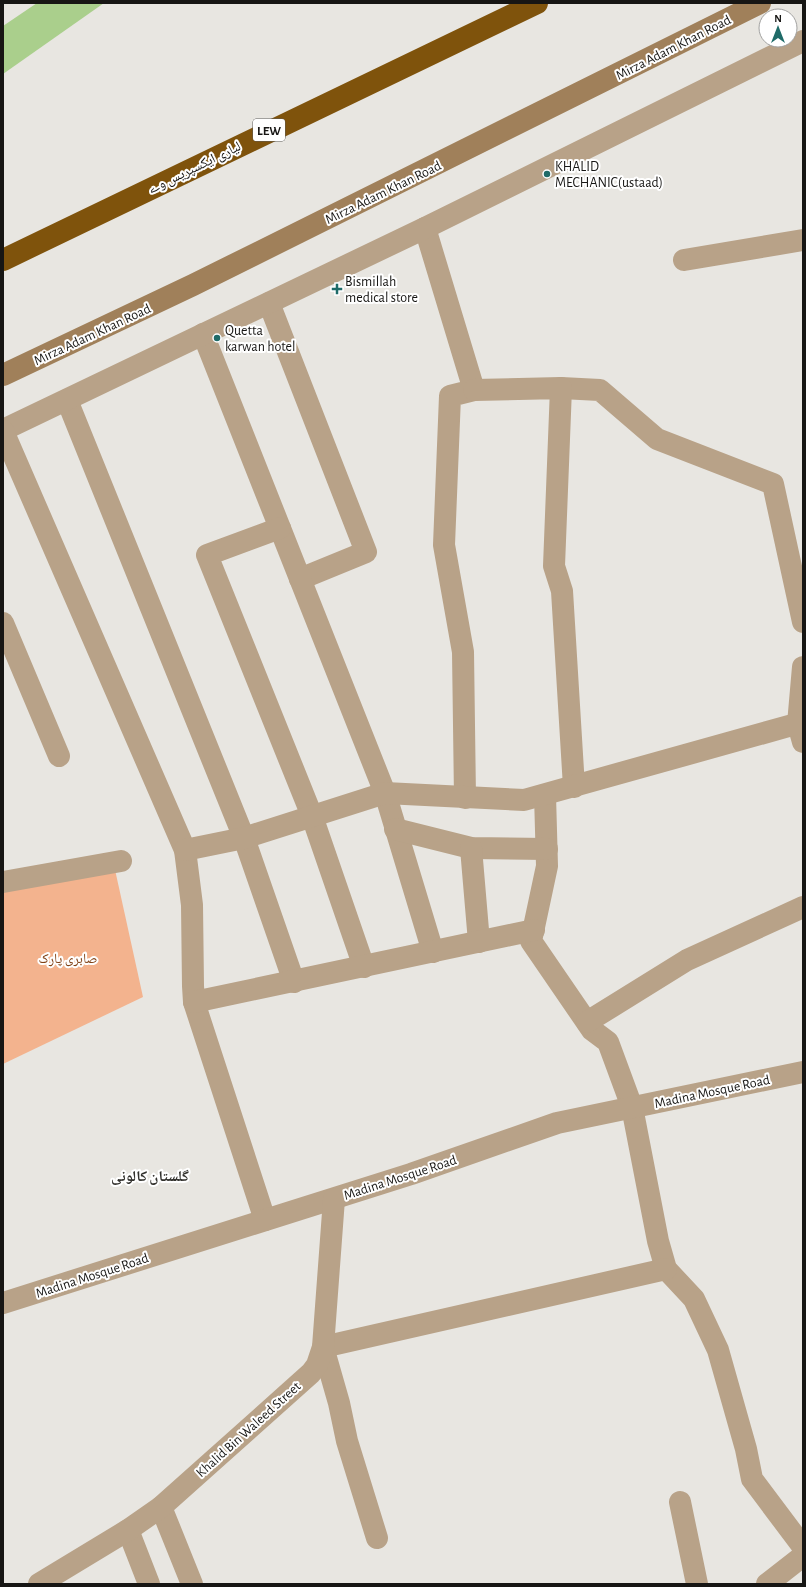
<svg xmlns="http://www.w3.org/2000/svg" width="806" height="1587" font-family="'Alegreya Sans','Noto Naskh Arabic',sans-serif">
<rect width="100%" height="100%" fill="#e8e6e1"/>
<polygon fill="#f3b38e" points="112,856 143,997 3,1064 3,877"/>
<polygon fill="#aacf8c" points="37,3 104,3 3,74 3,26"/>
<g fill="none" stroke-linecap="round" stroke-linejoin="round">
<g stroke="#b8a288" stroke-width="22">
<polyline points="425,228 474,390 450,396 444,545 463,652 465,798"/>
<polyline points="684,260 803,240"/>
<polyline points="269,303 366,552 300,579"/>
<polyline points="203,334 385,793 433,952"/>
<polyline points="561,388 600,390 657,439 773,484 803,622"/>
<polyline points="474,390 561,388 554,566 562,591 574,787"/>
<polyline points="67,400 244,838 294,982"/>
<polyline points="3,430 425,228 803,41"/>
<polyline points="3,431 185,850 192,905 193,986 194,1002 265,1220"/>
<polyline points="280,528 207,555 312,816 364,967"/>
<polyline points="3,623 59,756"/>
<polyline points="803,667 798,724 803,742"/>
<polyline points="545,795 547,866 531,941 592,1030 608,1042 632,1107 658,1241 666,1269 694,1299 718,1350 746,1449 752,1479 803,1547"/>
<polyline points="395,829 471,848 547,849"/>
<polyline points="471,848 479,942"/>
<polyline points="185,850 244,838 385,793 524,800 803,722"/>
<polyline points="3,882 121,861"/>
<polyline points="194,1002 534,930"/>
<polyline points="587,1022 687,960 803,907"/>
<polyline points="3,1303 411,1174 557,1123 803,1072"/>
<polyline points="680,1502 697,1584"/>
<polyline points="161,1507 192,1584"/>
<polyline points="128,1530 149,1584"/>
<polyline points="377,1538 347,1441 339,1403 323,1347 666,1269"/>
<polyline points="39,1584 128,1530 161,1507 311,1373 317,1365 323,1347 334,1199"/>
<polyline points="767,1584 803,1556"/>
</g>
<polyline stroke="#a0805a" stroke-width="22" points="3,375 193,285 760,3"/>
<polyline stroke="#7f530c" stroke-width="22" points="3,260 537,3"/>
</g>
<g fill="#1f6b68" stroke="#fff" stroke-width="1.5">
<circle cx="547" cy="174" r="4"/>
<path d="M335 283h4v4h4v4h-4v4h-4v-4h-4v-4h4z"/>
<circle cx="217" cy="338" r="4"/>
</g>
<g text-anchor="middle" stroke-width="4" stroke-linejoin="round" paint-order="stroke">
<rect fill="#fff" stroke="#5d5c5a" stroke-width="1" x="253" y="119" width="32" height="22" rx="3"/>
<g font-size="13" font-weight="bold" fill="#171614">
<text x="269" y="135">LEW</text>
</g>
<g font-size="14" fill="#171614" stroke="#fff">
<text transform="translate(673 47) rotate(-27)" y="5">Mirza Adam Khan Road</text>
<text transform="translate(194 167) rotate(-26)" y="5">لیاری ایکسپریس وے</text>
<text transform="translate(383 192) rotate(-26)" y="5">Mirza Adam Khan Road</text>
<text transform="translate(92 334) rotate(-25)" y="5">Mirza Adam Khan Road</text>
<text transform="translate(712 1091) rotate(-12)" y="5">Madina Mosque Road</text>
<text transform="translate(400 1177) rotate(-18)" y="5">Madina Mosque Road</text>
<text transform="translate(92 1275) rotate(-18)" y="5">Madina Mosque Road</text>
<text transform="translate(248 1429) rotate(-42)" y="5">Khalid Bin Waleed Street</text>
</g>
<g font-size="14" fill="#171614" stroke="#fff" text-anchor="start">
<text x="555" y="171">KHALID<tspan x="555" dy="16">MECHANIC(ustaad)</tspan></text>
<text x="345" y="286">Bismillah<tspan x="345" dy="16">medical store</tspan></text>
<text x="225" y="335">Quetta<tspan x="225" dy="16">karwan hotel</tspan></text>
</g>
<g font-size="14" fill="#804115" stroke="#fff">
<text x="68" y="963">صابری پارک</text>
</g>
<g font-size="15" font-weight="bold" fill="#33322e" stroke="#fff">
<text x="150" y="1181">گلستان کالونی</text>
</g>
</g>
<rect width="806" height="1587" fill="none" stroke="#171614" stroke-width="8"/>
<g transform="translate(778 28)"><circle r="19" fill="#ffffff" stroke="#a2a2a1"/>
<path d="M0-3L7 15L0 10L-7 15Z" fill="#1f6b68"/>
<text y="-6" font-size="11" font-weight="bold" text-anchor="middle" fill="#171614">N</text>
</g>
</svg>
